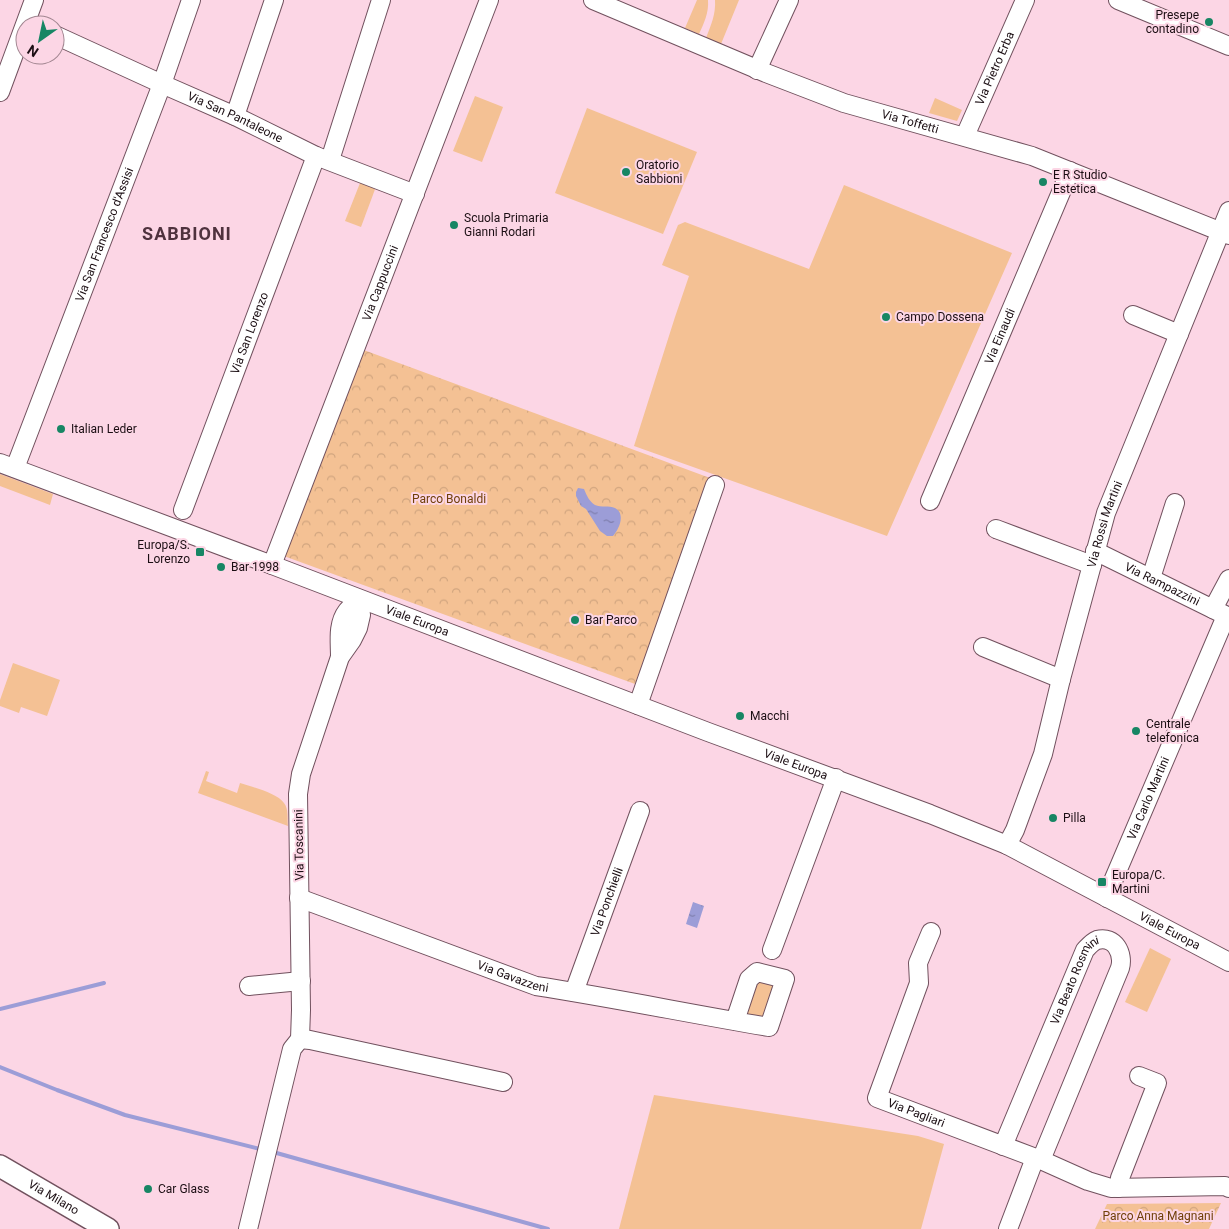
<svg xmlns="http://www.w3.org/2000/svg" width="1229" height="1229" font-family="Roboto,sans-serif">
<defs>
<pattern id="park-crowns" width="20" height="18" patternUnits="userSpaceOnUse" patternTransform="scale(1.25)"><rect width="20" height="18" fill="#f4c194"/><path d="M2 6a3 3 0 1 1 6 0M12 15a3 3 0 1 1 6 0" fill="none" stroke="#d1a57f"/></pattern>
<pattern id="water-ripples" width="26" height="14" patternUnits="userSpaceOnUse" patternTransform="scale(1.25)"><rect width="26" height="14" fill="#9c9dd7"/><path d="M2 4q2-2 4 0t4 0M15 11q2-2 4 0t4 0" fill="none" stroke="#7e7ead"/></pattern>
</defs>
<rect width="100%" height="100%" fill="#fcd6e5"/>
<g fill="#f4c194">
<path d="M697,0H708C709,13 704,23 699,34L685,28Z"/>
<path d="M715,0H739L721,44L706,38C711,25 716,14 715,0Z"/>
<polygon points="475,96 503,107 482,162 453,151"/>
<polygon points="935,98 962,110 957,121 929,113"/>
<polygon points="587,108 697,152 663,234 555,193"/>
<polygon points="362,178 377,184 361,227 345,221"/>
<polygon points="844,185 1012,253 887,536 634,446 675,317 689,276 662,265 678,225 685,222 809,269"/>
<polygon points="0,474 53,494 50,505 0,486"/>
<polygon points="13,663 60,680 47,716 21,707 19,713 0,706 0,700"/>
<path d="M206,771L209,772L206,781L237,793L240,783C252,787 277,793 284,803C289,809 287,819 288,826L198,793Z"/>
<polygon points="1150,948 1171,959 1147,1012 1125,1002"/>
<polygon points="757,979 775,983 764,1018 747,1015 746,1012"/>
<polygon points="654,1095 918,1136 944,1144 921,1229 619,1229"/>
</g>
<g fill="url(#park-crowns)">
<polygon points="361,349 710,478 635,684 281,555"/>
<polygon points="1221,1203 1209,1229 1095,1229 1107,1204"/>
</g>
<g fill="url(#water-ripples)">
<path d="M578,488L584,489C587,496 589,501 595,505C601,508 609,505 615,508C626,514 619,529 613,536H607L600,531L586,509L581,506L576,496V492Z"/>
<polygon points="693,902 704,906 697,928 686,924"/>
</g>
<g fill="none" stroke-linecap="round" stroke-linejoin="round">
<g stroke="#9c9dd7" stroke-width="4">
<polyline points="0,1009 104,983"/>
<polyline points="0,1067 57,1090 125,1115 264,1150"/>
<polyline points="273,1152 548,1229"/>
</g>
<g stroke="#71515e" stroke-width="20">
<g id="minor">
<path id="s1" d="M593,0L766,73L844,103L1032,156L1229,235"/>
<polyline points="1118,0 1229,46"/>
<path id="s2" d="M55,35L162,84L235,116L316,156L415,194"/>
<polyline points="757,70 789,0"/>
<polyline points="0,92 34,0"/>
<polyline points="235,116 274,0"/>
<path id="s3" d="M965,136L1025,0"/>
<polyline points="330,160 381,0"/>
<polyline points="1133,315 1179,334"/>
<path id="s4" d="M0,463L272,565L708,732L930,814L1007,845L1229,962"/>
<path id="s5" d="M15,468L162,84L191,0"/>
<path id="s6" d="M930,501L1070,171"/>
<path id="s7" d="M183,510L316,156"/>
<polyline points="996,529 1092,565"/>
<path id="s8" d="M1095,551L1229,617"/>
<path id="s9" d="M272,565L489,0"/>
<polyline points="1151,578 1175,503"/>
<polyline points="1213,609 1229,579"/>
<polyline points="983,647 1061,679"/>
<path d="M340,657C340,642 337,624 347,611C351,606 355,603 359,599"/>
<polyline points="638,705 715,485"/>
<path id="s10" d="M1007,845L1015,830L1043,754L1061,679L1106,513L1229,211"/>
<path id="s11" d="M299,898L536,986C614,998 691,1014 769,1027L785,979L757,972L749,979L735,1021"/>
<path id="s12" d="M1107,898L1113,881L1226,616"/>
<path id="s13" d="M931,932L918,963L919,983L877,1098L1041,1160L1088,1181L1111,1188L1225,1186L1229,1188"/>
<polyline points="772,950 836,778"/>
<polyline points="249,986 301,981"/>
<path id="s14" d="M574,992L640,811"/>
<polyline points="300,1039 310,1040 503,1082"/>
<path id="s15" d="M1003,1146L1085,950C1088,947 1092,942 1097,940C1115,935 1124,954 1120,968L1041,1160"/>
<polyline points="1118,1188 1120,1178 1157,1083 1139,1076"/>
<polyline points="248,1229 292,1049 300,1039 301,1010 298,794 301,774 340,657 352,640 358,628 361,615 359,599"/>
<polyline points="1008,1229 1035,1158"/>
</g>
</g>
<g stroke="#71515e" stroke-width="24">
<g id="major">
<path id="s16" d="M0,1166L108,1229"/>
</g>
</g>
<use href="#minor" stroke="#fff" stroke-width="18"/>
<use href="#major" stroke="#fff" stroke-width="21"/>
</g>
<g fill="#178664" stroke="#fcd6e5" stroke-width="2">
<circle cx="1209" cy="22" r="5"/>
<circle cx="626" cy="172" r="5"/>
<circle cx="1043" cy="182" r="5"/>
<circle cx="454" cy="225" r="5"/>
<circle cx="886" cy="317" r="5"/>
<circle cx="61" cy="429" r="5"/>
<rect x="195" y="547" width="10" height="10" rx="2.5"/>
<circle cx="221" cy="567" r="5"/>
<circle cx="575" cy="620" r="5"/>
<circle cx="740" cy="716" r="5"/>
<circle cx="1136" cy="731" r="5"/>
<circle cx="1053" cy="818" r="5"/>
<rect x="1097" y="877" width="10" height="10" rx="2.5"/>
<circle cx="148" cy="1189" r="5"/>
</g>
<g text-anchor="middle" stroke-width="4" stroke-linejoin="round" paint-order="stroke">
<g font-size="12" fill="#1b0e13" stroke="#fcd6e5" text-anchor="start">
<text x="1199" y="19" text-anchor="end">Presepe<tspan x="1199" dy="14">contadino</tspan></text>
<text x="636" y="169">Oratorio<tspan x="636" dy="14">Sabbioni</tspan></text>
<text x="1053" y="179">E R Studio<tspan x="1053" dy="14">Estetica</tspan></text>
<text x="464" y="222">Scuola Primaria<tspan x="464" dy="14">Gianni Rodari</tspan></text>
<text x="896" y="321">Campo Dossena</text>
<text x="71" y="433">Italian Leder</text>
<text x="190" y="549" text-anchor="end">Europa/S.<tspan x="190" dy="14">Lorenzo</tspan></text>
<text x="231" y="571">Bar 1998</text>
<text x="585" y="624">Bar Parco</text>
<text x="750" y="720">Macchi</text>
<text x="1146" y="728">Centrale<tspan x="1146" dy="14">telefonica</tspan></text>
<text x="1063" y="822">Pilla</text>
<text x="1112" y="879">Europa/C.<tspan x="1112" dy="14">Martini</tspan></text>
<text x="158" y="1193">Car Glass</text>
</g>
<g font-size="12" fill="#1b0e13" stroke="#fcd6e5">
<text dy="4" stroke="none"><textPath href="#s3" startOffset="74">Via Pietro Erba</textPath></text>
<text dy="4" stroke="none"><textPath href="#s2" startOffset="198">Via San Pantaleone</textPath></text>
<text dy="4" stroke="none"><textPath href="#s1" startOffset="340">Via Toffetti</textPath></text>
<text dy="4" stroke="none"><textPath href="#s5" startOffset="250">Via San Francesco d'Assisi</textPath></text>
<text dy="4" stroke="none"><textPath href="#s9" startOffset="302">Via Cappuccini</textPath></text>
<text dy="4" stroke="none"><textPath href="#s7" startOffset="189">Via San Lorenzo</textPath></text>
<text dy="4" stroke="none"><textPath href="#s6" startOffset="179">Via Einaudi</textPath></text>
<text dy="4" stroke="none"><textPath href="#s10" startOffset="336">Via Rossi Martini</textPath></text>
<text dy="4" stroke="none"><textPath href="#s8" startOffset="75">Via Rampazzini</textPath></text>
<text dy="4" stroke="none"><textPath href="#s4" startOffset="446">Viale Europa</textPath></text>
<text dy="4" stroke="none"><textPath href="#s4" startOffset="851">Viale Europa</textPath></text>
<text dy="4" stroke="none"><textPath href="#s12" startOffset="108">Via Carlo Martini</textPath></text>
<text transform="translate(299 845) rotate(-91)" y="4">Via Toscanini</text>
<text dy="4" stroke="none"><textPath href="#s14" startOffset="96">Via Ponchielli</textPath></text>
<text dy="4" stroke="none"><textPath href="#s4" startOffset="1261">Viale Europa</textPath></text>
<text dy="4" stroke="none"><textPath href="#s11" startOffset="228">Via Gavazzeni</textPath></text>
<text dy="4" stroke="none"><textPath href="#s15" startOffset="181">Via Beato Rosmini</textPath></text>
<text dy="4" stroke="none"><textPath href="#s13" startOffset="218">Via Pagliari</textPath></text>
<text dy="4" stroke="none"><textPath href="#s16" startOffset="62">Via Milano</textPath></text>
</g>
<g font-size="12" fill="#704009" stroke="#fcd6e5">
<text x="449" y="503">Parco Bonaldi</text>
<text x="1158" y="1220">Parco Anna Magnani</text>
</g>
<g font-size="18" font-weight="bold" letter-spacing="1" fill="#4f323e" stroke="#fcd6e5">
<text x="187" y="240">SABBIONI</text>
</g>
</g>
<g transform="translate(40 40) rotate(213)"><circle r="24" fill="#fcd6e5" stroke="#a28691"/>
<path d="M0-4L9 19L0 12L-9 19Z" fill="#178664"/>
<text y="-8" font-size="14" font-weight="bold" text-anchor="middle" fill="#1b0e13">N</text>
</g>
</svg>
